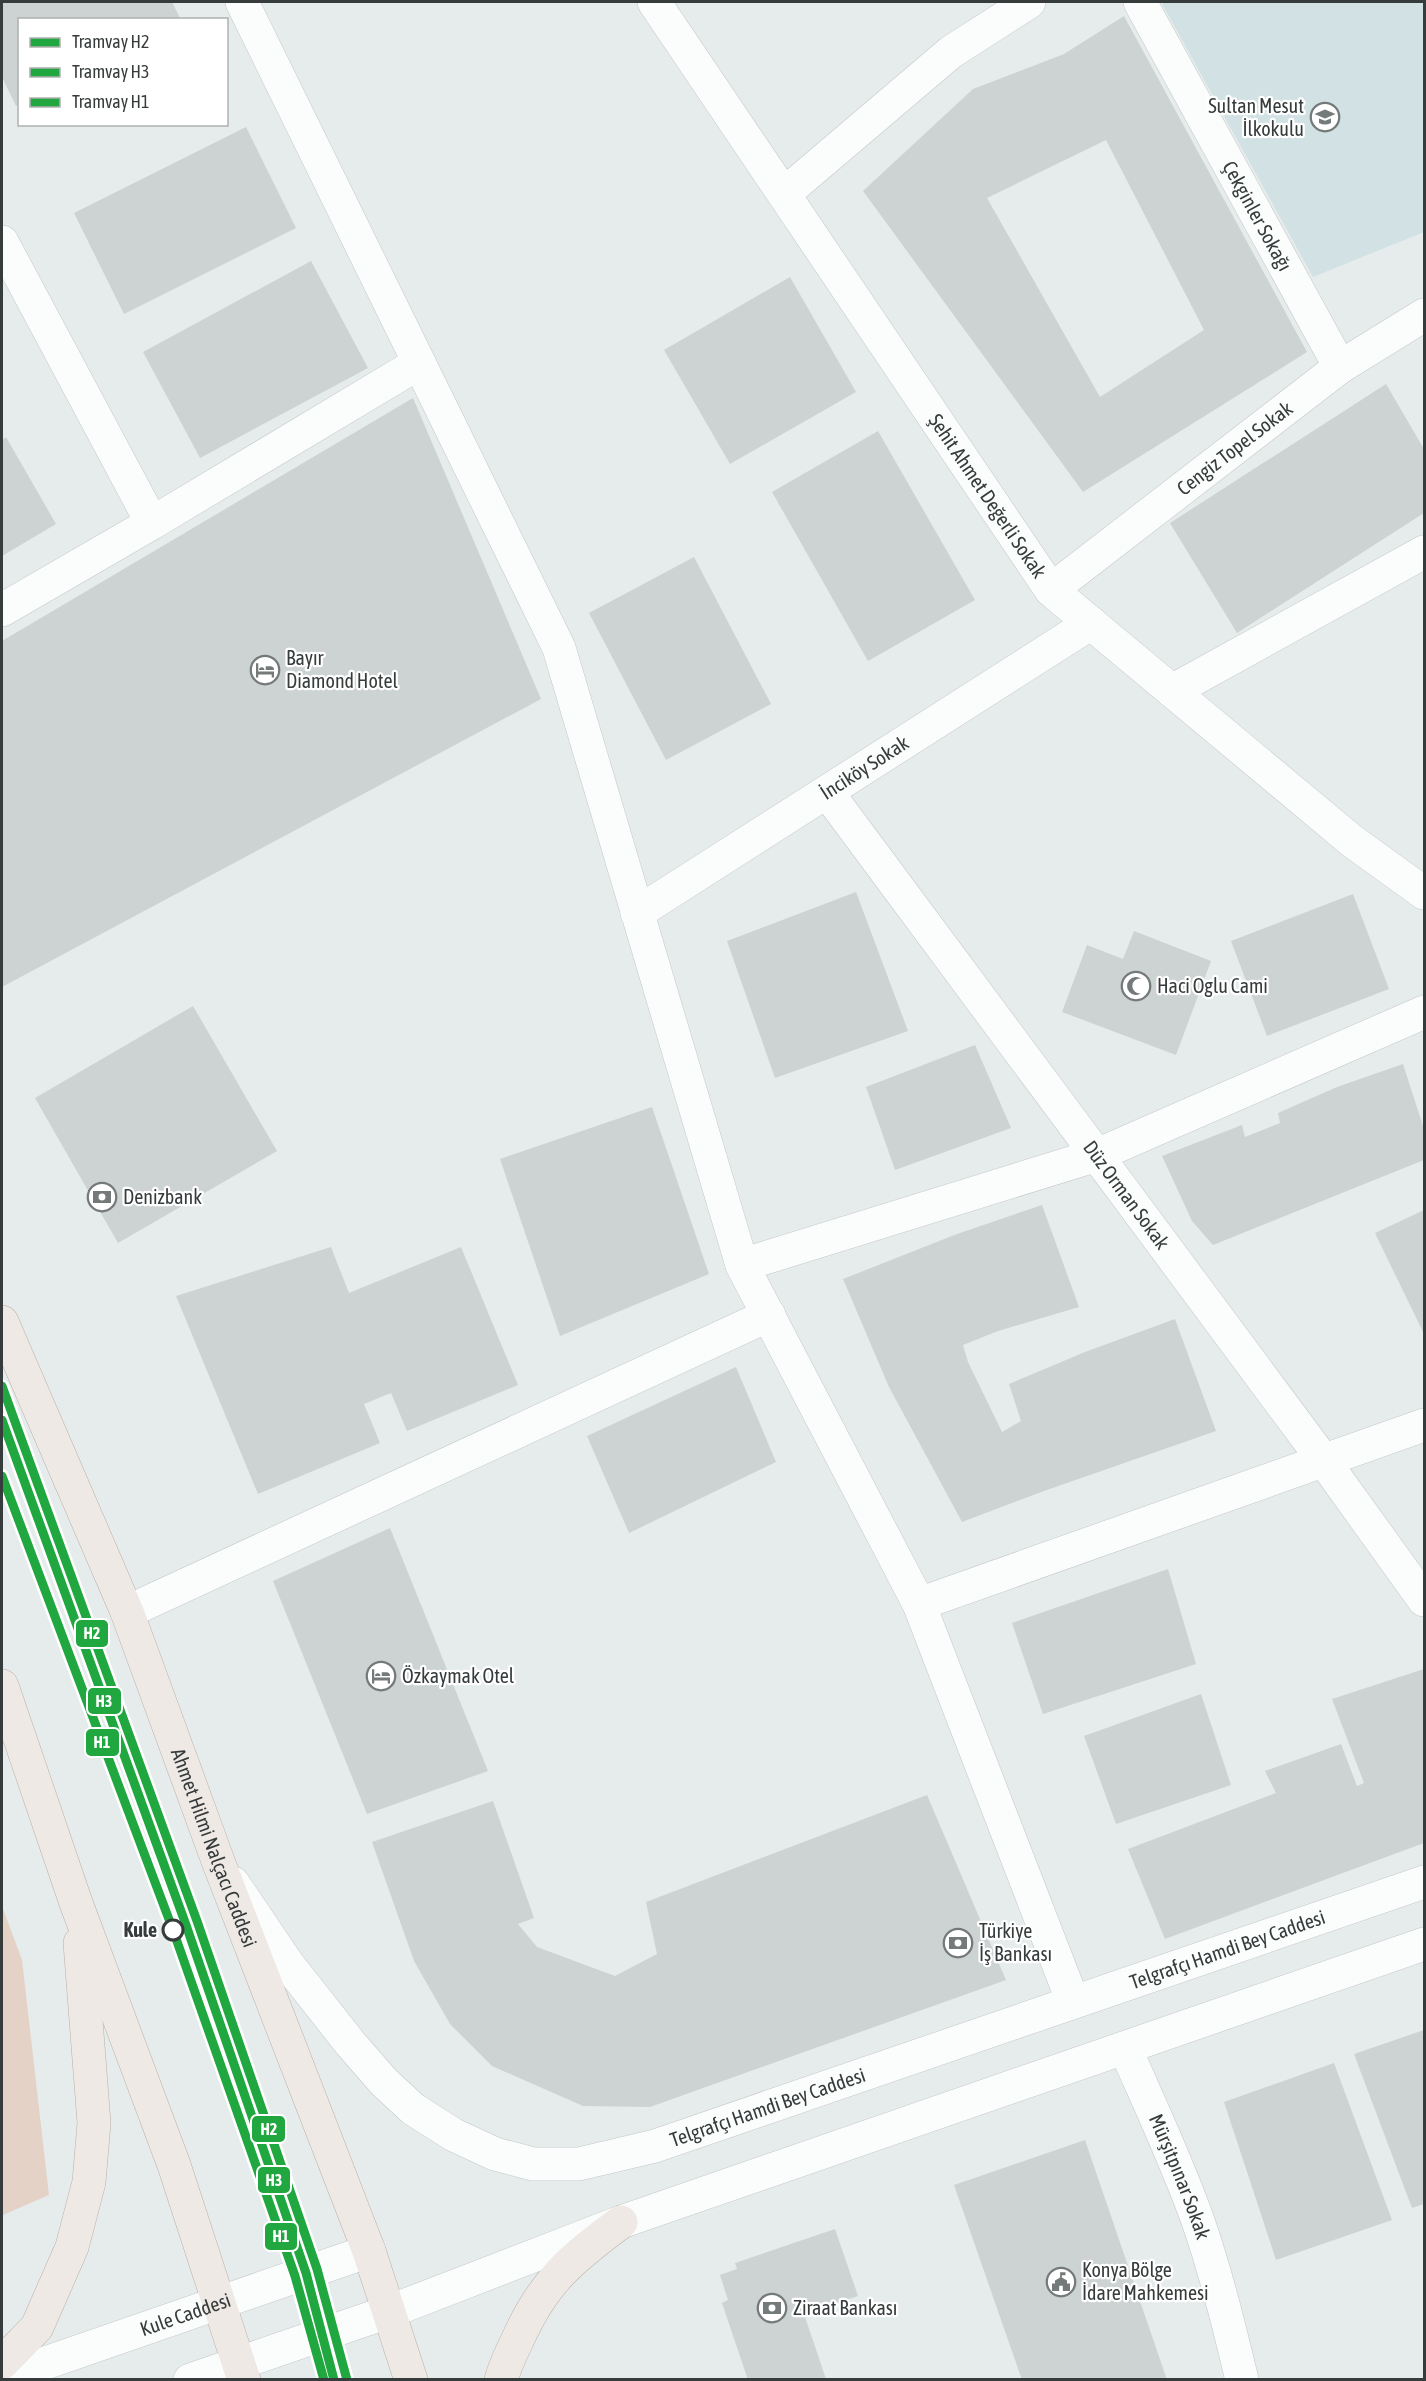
<svg xmlns="http://www.w3.org/2000/svg" width="1426" height="2381" font-family="'Asap Condensed',sans-serif">
<rect width="100%" height="100%" fill="#e6ecec"/>
<polygon fill="#d2e1e3" points="1161,2 1424,2 1424,232 1313,277"/>
<polygon fill="#e4d2c7" points="2,1906 22,1960 49,2195 3,2215 2,2213"/>
<g fill="#cdd2d2" fill-rule="evenodd">
<polygon points="2,2 172,2 181,20 20,20 20,104 16,106 2,77"/>
<path d="M1124,16L1307,352L1083,492L863,191L973,89L1064,54ZM1106,140L1204,330L1100,397L987,198Z"/>
<polygon points="246,127 296,228 124,314 74,213"/>
<polygon points="311,261 368,368 200,458 143,352"/>
<polygon points="790,277 856,392 730,464 664,350"/>
<polygon points="1386,384 1424,449 1424,513 1237,633 1170,523"/>
<polygon points="413,398 541,699 2,987 2,641"/>
<polygon points="878,431 975,600 868,661 772,492"/>
<polygon points="6,437 56,524 2,556 2,440"/>
<polygon points="694,557 771,704 666,760 589,613"/>
<polygon points="856,892 908,1031 775,1078 727,941"/>
<polygon points="1353,894 1389,989 1267,1036 1231,941"/>
<polygon points="1134,931 1211,961 1176,1055 1062,1012 1087,945 1123,959"/>
<polygon points="193,1006 277,1151 118,1243 35,1098"/>
<polygon points="975,1045 1011,1128 895,1170 866,1087"/>
<polygon points="1403,1064 1424,1129 1424,1160 1213,1245 1192,1221 1162,1156 1242,1125 1245,1137 1280,1123 1278,1113 1337,1087"/>
<polygon points="652,1107 709,1274 560,1336 500,1159"/>
<polygon points="1042,1205 1079,1307 998,1331 963,1345 968,1362 1002,1432 1021,1421 1009,1384 1085,1352 1175,1319 1216,1431 1044,1491 962,1522 889,1387 843,1279 957,1234"/>
<polygon points="1424,1210 1424,1334 1375,1233"/>
<polygon points="331,1247 349,1293 461,1247 518,1385 407,1431 391,1393 364,1404 380,1443 258,1494 176,1296"/>
<polygon points="736,1367 776,1462 629,1533 587,1436"/>
<polygon points="390,1528 488,1771 367,1814 273,1581"/>
<polygon points="1168,1569 1196,1664 1043,1714 1012,1623"/>
<polygon points="1424,1669 1424,1843 1165,1939 1128,1849 1276,1793 1265,1771 1341,1744 1357,1786 1364,1783 1332,1699"/>
<polygon points="1201,1694 1231,1785 1116,1824 1084,1736"/>
<polygon points="927,1795 1006,1980 650,2107 583,2106 492,2066 450,2024 414,1961 372,1842 493,1801 534,1918 518,1924 537,1947 615,1976 657,1954 646,1902"/>
<polygon points="1424,2030 1424,2204 1412,2208 1354,2054"/>
<polygon points="1334,2063 1392,2220 1276,2260 1224,2102"/>
<polygon points="1085,2140 1167,2380 1022,2380 954,2185"/>
<polygon points="835,2229 858,2296 804,2314 826,2379 748,2380 722,2303 728,2300 720,2275 737,2269 735,2263"/>
</g>
<g fill="none" stroke-linecap="round" stroke-linejoin="round">
<g stroke="#c3c8c8" stroke-width="34">
<g id="minor">
<polyline points="242,2 559,648 742,1265 919,1604 1073,2002"/>
<path id="s1" d="M654,2L1051,590L1352,841L1424,893"/>
<polyline points="784,194 951,52 1029,2"/>
<polyline points="2,242 152,523 419,363"/>
<path id="s2" d="M1051,590L1340,367L1424,315"/>
<polyline points="2,610 152,523"/>
<polyline points="1172,691 1424,552"/>
<path id="s3" d="M827,792L1324,1461L1424,1600"/>
<path id="s4" d="M637,913L1091,623"/>
<polyline points="742,1265 1097,1155 1424,1012"/>
<polyline points="919,1604 1424,1425"/>
<polyline points="127,1612 769,1315"/>
<path id="s5" d="M1125,2048C1150,2105 1177,2162 1198,2221C1216,2273 1229,2326 1242,2380"/>
</g>
</g>
<g stroke="#c3c8c8" stroke-width="34">
<g id="tertiary">
<path id="s6" d="M1140,2L1340,367"/>
</g>
</g>
<g stroke="#c3c8c8" stroke-width="34">
<g id="secondary">
<path id="s7" d="M233,1883L287,1963L350,2043L384,2082L413,2109L454,2135L495,2154L533,2164H579L655,2146L1424,1882"/>
<path id="s8" d="M2,2378L369,2251"/>
<polyline points="190,2380 388,2312 621,2222 1424,1944"/>
</g>
</g>
<g stroke="#b8b0a9" stroke-width="34">
<g id="primary">
<path id="s9" d="M2,1322L127,1612L218,1861L369,2251L411,2380"/>
<polyline points="2,1686 76,1903 174,2165 244,2380"/>
<polyline points="2,2363 37,2327 72,2247 89,2182 94,2123 80,1943"/>
<path d="M501,2380C505,2366 511,2353 517,2341C543,2282 570,2260 621,2222"/>
</g>
</g>
<use href="#minor" stroke="#fbfcfc" stroke-width="33"/>
<use href="#tertiary" stroke="#fbfcfc" stroke-width="33"/>
<use href="#secondary" stroke="#fbfcfc" stroke-width="33"/>
<use href="#primary" stroke="#efe9e5" stroke-width="33"/>
<g stroke="#fff" stroke-width="14">
<polyline id="tram-1" points="2,1386 197,1921 317,2269 347,2380"/>
</g>
<g stroke="#fff" stroke-width="14">
<polyline id="tram-2" points="2,1420 186,1925 306,2273 334,2380"/>
</g>
<g stroke="#fff" stroke-width="14">
<polyline id="tram-3" points="2,1476 173,1930 295,2276 324,2380"/>
</g>
<use href="#tram-1" stroke="#21a73f" stroke-width="9"/>
<use href="#tram-2" stroke="#21a73f" stroke-width="9"/>
<use href="#tram-3" stroke="#21a73f" stroke-width="9"/>
</g>
<defs>
<g id="school-ring" transform="scale(1.5)"><circle r="9.5" fill="#fff" stroke="#747979" stroke-width="1.5"/><path d="M0-5L7-2L0 1L-7-2ZM-4 1L0 2.5L4 1V4Q0 6-4 4Z" fill="#747979"/></g>
<g id="hotel-ring" transform="scale(1.5)"><circle r="9.5" fill="#fff" stroke="#747979" stroke-width="1.5"/><path d="M-6-4.5h1.5V1H6V5H4.5V3h-9V5H-6ZM-4 0a1.8 1.8 0 1 1 3.6 0ZM.5 0V-2.5h3Q6-2.5 6 0Z" fill="#747979"/></g>
<g id="mosque-ring" transform="scale(1.5)"><circle r="9.5" fill="#fff" stroke="#747979" stroke-width="1.5"/><path d="M3.5-4.9A6 6 0 1 0 3.5 4.9A5 5 0 1 1 3.5-4.9Z" fill="#747979"/></g>
<g id="bank-ring" transform="scale(1.5)"><circle r="9.5" fill="#fff" stroke="#747979" stroke-width="1.5"/><path d="M-6-4H6V4H-6ZM0-2.3a2.3 2.3 0 1 0 0 4.6a2.3 2.3 0 1 0 0-4.6Z" fill="#747979"/></g>
<g id="civic-ring" transform="scale(1.5)"><circle r="9.5" fill="#fff" stroke="#747979" stroke-width="1.5"/><path d="M-.6-6.5H3V-4.5H.6V-3L4-1V1h2V6H-6V1h2V-1L-.6-3ZM-1.2 2.5V6h2.4V2.5Z" fill="#747979"/></g>
</defs>
<g fill-rule="evenodd">
<use href="#school-ring" x="1325" y="117"/>
<use href="#hotel-ring" x="265" y="670"/>
<use href="#mosque-ring" x="1136" y="986"/>
<use href="#bank-ring" x="102" y="1197"/>
<use href="#hotel-ring" x="381" y="1676"/>
<use href="#bank-ring" x="958" y="1943"/>
<use href="#civic-ring" x="1061" y="2282"/>
<use href="#bank-ring" x="772" y="2308"/>
</g>
<circle fill="#fff" stroke="#363b3b" stroke-width="3" cx="173" cy="1930" r="10"/>
<g text-anchor="middle" stroke-width="4.5" stroke-linejoin="round" paint-order="stroke">
<g font-size="20" fill="#363b3b" stroke="#fff" text-anchor="start">
<text x="1304" y="113" text-anchor="end">Sultan Mesut<tspan x="1304" dy="23">İlkokulu</tspan></text>
<text x="286" y="665">Bayır<tspan x="286" dy="23">Diamond Hotel</tspan></text>
<text x="1157" y="993">Haci Oglu Cami</text>
<text x="123" y="1204">Denizbank</text>
<text x="402" y="1683">Özkaymak Otel</text>
<text x="979" y="1938">Türkiye<tspan x="979" dy="23">İş Bankası</tspan></text>
<text x="1082" y="2277">Konya Bölge<tspan x="1082" dy="23">İdare Mahkemesi</tspan></text>
<text x="793" y="2315">Ziraat Bankası</text>
</g>
<g font-size="20" fill="#363b3b" stroke="#fff">
<text dy="7" stroke="none"><textPath href="#s6" startOffset="244">Çekginler Sokağı</textPath></text>
<text dy="7" stroke="none"><textPath href="#s2" startOffset="232">Cengiz Topel Sokak</textPath></text>
<text dy="7" stroke="none"><textPath href="#s1" startOffset="596">Şehit Ahmet Değerli Sokak</textPath></text>
<text dy="7" stroke="none"><textPath href="#s4" startOffset="270">İnciköy Sokak</textPath></text>
<text dy="7" stroke="none"><textPath href="#s3" startOffset="502">Düz Orman Sokak</textPath></text>
<text dy="7" stroke="none"><textPath href="#s9" startOffset="567">Ahmet Hilmi Nalçacı Caddesi</textPath></text>
<text dy="7" stroke="none"><textPath href="#s7" startOffset="1152">Telgrafçı Hamdi Bey Caddesi</textPath></text>
<text dy="7" stroke="none"><textPath href="#s7" startOffset="666">Telgrafçı Hamdi Bey Caddesi</textPath></text>
<text dy="7" stroke="none"><textPath href="#s5" startOffset="140">Mürşitpınar Sokak</textPath></text>
<text dy="7" stroke="none"><textPath href="#s8" startOffset="194">Kule Caddesi</textPath></text>
</g>
<g font-size="20" font-weight="bold" fill="#363b3b" stroke="#fff" text-anchor="end">
<text x="157" y="1937">Kule</text>
</g>
</g>
<g stroke="#fff" stroke-width="2">
<rect x="75" y="1619" width="34" height="29" rx="6" fill="#21a73f"/>
<rect x="87" y="1687" width="35" height="28" rx="6" fill="#21a73f"/>
<rect x="85" y="1728" width="35" height="29" rx="6" fill="#21a73f"/>
<rect x="251" y="2115" width="35" height="28" rx="6" fill="#21a73f"/>
<rect x="257" y="2166" width="34" height="28" rx="6" fill="#21a73f"/>
<rect x="264" y="2222" width="34" height="29" rx="6" fill="#21a73f"/>
</g>
<g font-size="16" text-anchor="middle" font-weight="bold" fill="#fff">
<text x="92" y="1639">H2</text>
<text x="104" y="1707">H3</text>
<text x="102" y="1748">H1</text>
<text x="269" y="2135">H2</text>
<text x="274" y="2186">H3</text>
<text x="281" y="2242">H1</text>
</g>
<rect width="1426" height="2381" fill="none" stroke="#363b3b" stroke-width="6"/>
<rect x="18" y="18" width="210" height="108" fill="#ffffff" stroke="#afb1b1" stroke-width="1.5"/>
<rect x="30" y="38" width="30" height="9" fill="#21a73f" stroke="#afb1b1" stroke-width="1.5"/>
<text x="72" y="48" font-size="18" fill="#363b3b">Tramvay H2</text>
<rect x="30" y="68" width="30" height="9" fill="#21a73f" stroke="#afb1b1" stroke-width="1.5"/>
<text x="72" y="78" font-size="18" fill="#363b3b">Tramvay H3</text>
<rect x="30" y="98" width="30" height="9" fill="#21a73f" stroke="#afb1b1" stroke-width="1.5"/>
<text x="72" y="108" font-size="18" fill="#363b3b">Tramvay H1</text>
</svg>
